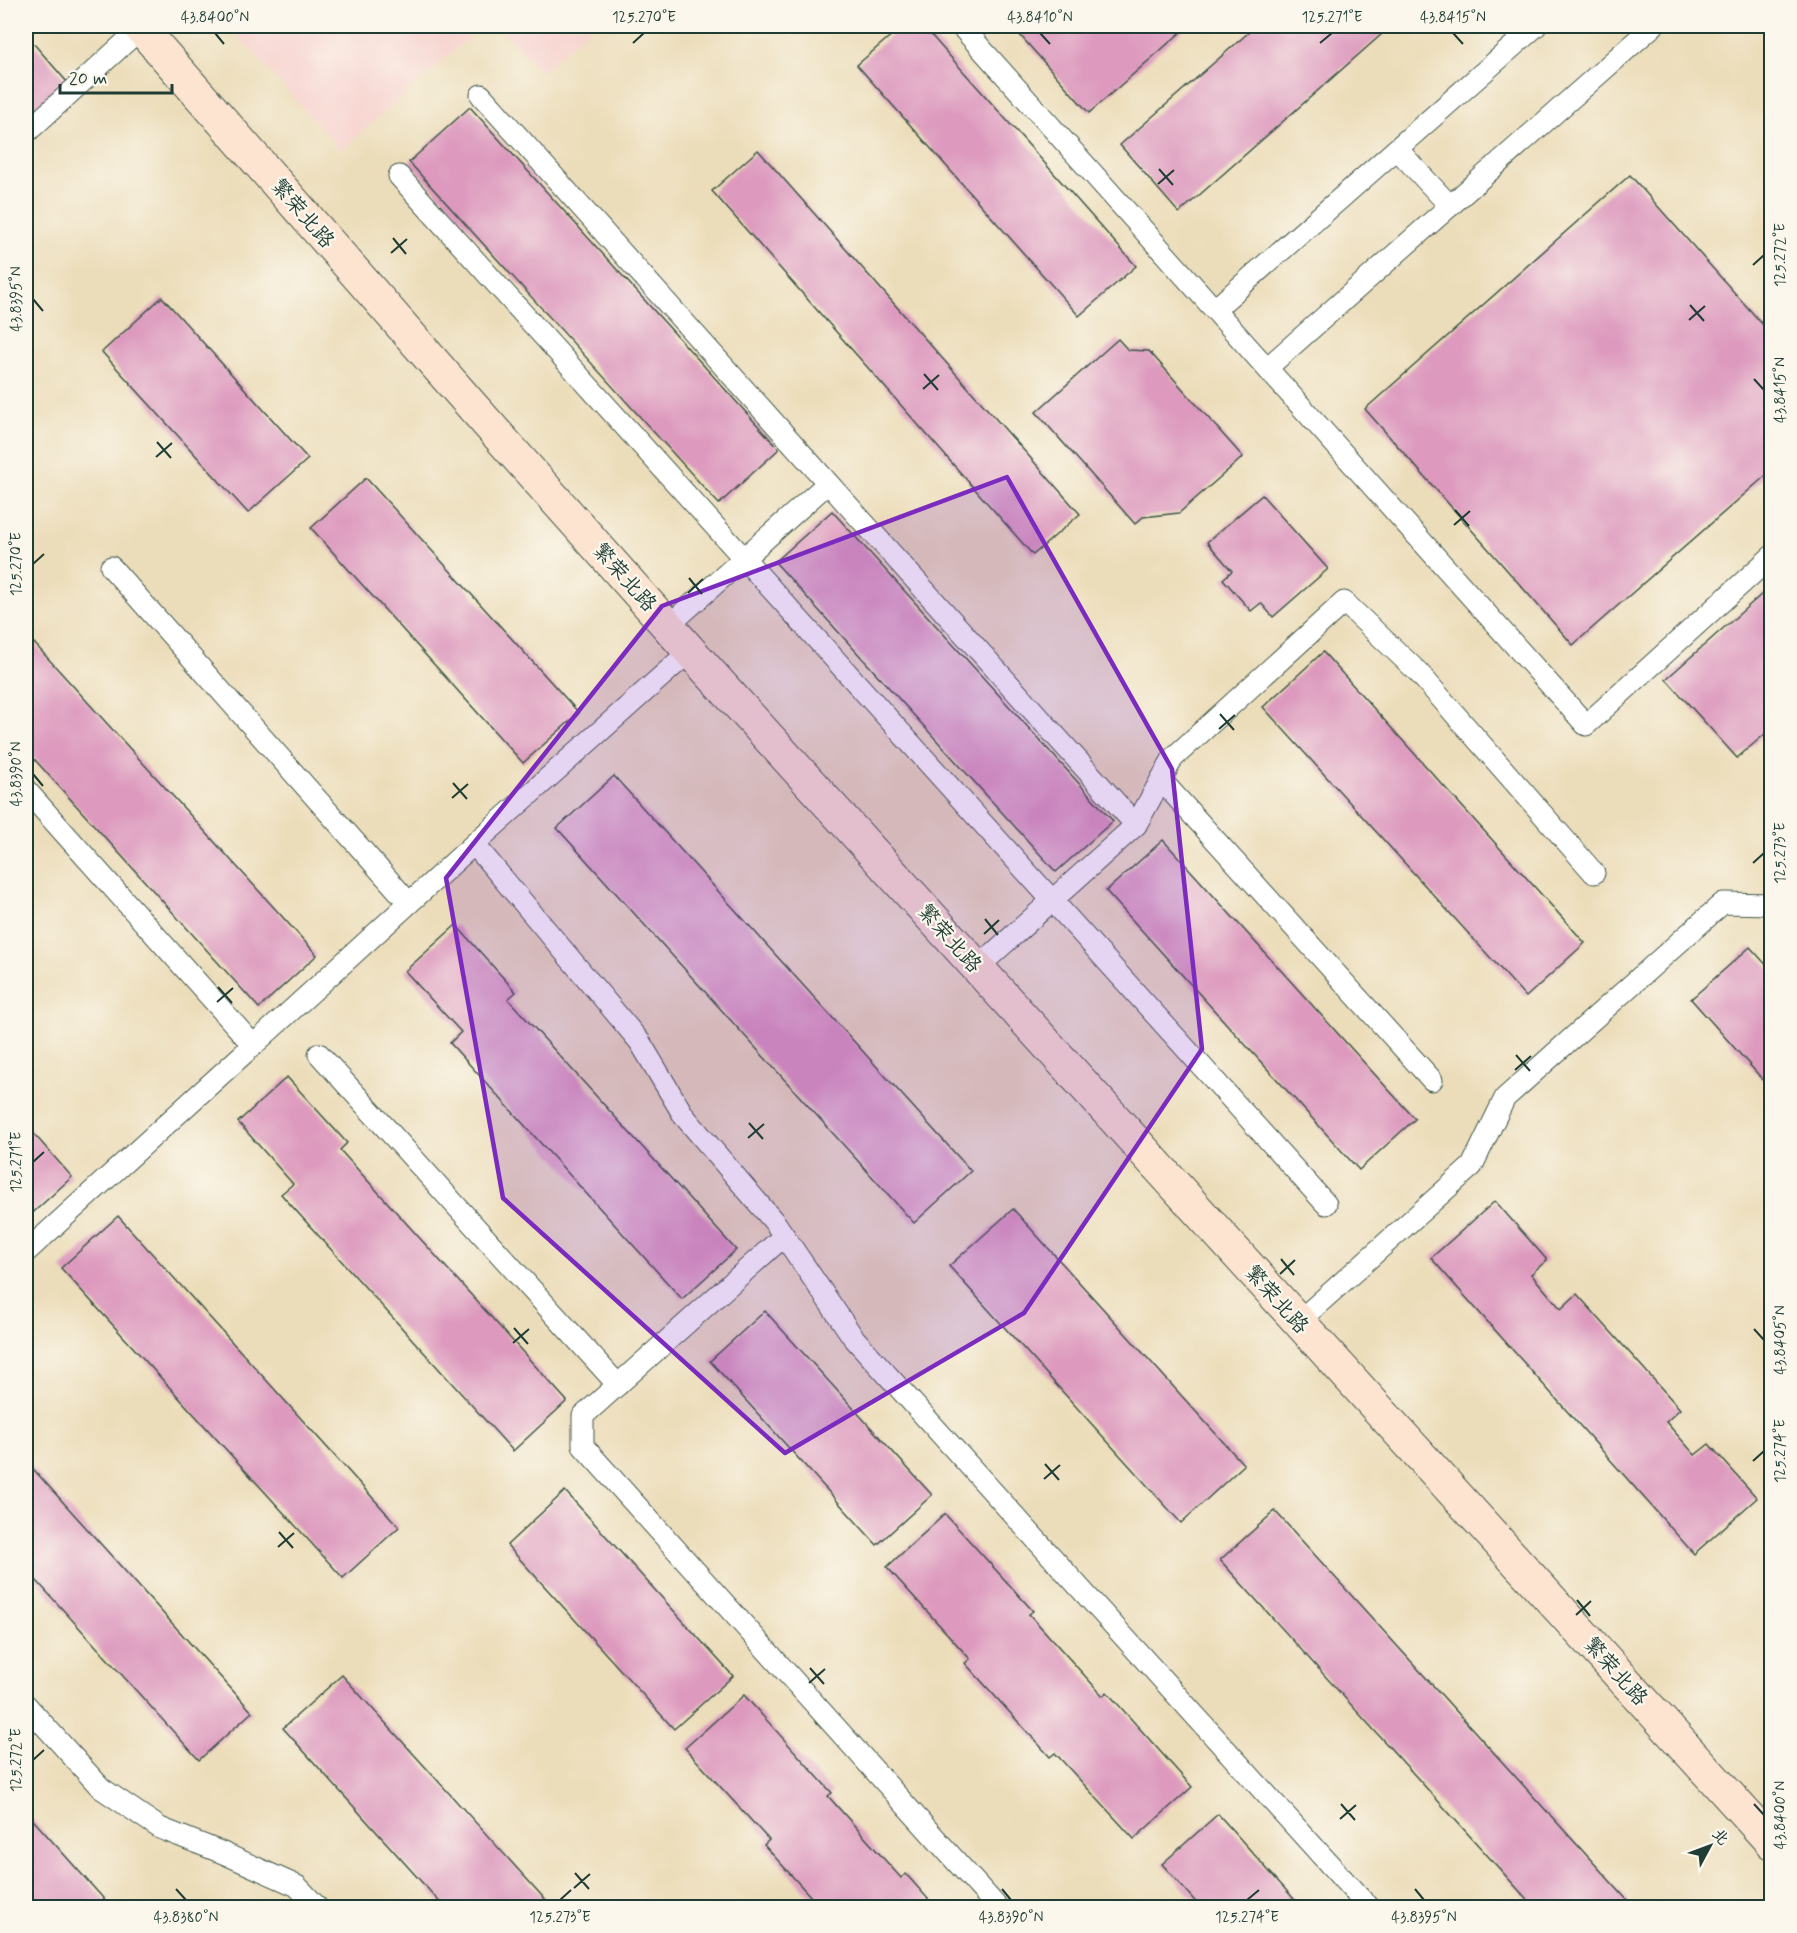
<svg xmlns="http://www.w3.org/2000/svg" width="1797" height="1933" font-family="Mynerve,'LXGW WenKai TC',sans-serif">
<rect width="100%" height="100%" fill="#fbf7ec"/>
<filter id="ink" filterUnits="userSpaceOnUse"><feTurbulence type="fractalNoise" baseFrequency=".0167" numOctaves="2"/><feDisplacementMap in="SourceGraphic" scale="12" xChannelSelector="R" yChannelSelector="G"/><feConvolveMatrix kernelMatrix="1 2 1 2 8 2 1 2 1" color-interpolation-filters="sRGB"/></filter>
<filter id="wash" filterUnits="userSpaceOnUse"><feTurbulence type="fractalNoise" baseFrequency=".008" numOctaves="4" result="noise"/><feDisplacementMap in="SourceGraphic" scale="24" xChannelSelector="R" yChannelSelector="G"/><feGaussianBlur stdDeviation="1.35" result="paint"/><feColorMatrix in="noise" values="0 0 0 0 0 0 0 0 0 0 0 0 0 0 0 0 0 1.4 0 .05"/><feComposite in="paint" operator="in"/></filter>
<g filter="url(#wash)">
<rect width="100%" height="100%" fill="#ecddba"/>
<g fill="#f7d0cd">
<polygon points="229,26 482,26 341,150"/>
<polygon points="498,26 592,26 541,72"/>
</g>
<g id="blocks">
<g fill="#dd9abe">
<polygon points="902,26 923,26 1136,266 1079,316 857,65"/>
<polygon points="1012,26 1188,26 1089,113"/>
<polygon points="1256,26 1391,26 1179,213 1120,145"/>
<polygon points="26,35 68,83 26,122"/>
<polygon points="470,107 779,449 719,504 409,162"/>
<polygon points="758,150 1080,514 1033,555 712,191"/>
<polygon points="1630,175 1772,335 1772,470 1573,645 1365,409"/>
<polygon points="162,297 308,459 248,513 102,352"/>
<polygon points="1118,339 1128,350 1149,351 1243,457 1179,513 1143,517 1135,524 1036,412"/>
<polygon points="366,478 579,713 523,763 311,528"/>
<polygon points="1262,495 1328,569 1273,617 1261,603 1251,611 1223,579 1232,571 1207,542"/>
<polygon points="832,511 1113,821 1056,872 775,562"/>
<polygon points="1763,593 1772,603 1772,728 1737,758 1666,679"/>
<polygon points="34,643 317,955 259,1008 26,750 26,650"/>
<polygon points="1323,652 1585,943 1526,997 1263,707"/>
<polygon points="614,776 971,1171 914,1223 557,828"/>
<polygon points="1163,840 1415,1119 1359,1170 1106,891"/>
<polygon points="456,925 516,992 508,999 736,1250 682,1299 450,1043 461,1032 405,971"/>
<polygon points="1750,947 1772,971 1772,1090 1691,999"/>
<polygon points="287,1077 347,1143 340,1150 567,1401 513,1451 281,1194 293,1184 238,1122"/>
<polygon points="26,1125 72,1177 26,1219"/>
<polygon points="1495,1201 1547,1260 1531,1274 1561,1309 1577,1294 1680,1409 1666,1422 1695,1455 1709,1444 1757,1498 1694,1554 1431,1258"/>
<polygon points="1013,1209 1244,1465 1181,1523 949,1266"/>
<polygon points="118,1216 399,1527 343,1578 61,1268"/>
<polygon points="765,1311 932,1495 877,1545 710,1361"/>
<polygon points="26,1461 252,1712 199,1760 26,1569"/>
<polygon points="565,1491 733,1676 674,1729 507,1545"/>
<polygon points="1275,1511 1629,1902 1623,1908 1535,1908 1220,1560"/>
<polygon points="945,1514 1033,1611 1029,1614 1103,1696 1107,1692 1192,1787 1134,1839 1055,1753 1050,1757 965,1663 970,1659 887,1567"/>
<polygon points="342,1675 553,1908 445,1908 283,1728"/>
<polygon points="744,1695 832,1793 828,1796 901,1878 906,1874 936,1908 821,1908 764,1845 769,1840 685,1748"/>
<polygon points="26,1812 112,1908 26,1908"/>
<polygon points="1218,1814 1302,1908 1201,1908 1162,1864"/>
</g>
</g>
</g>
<g filter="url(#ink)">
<use href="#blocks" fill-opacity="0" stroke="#3e5548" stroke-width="1.5"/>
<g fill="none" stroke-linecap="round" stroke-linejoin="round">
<g stroke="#3e5548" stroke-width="23">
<g id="lane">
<polyline points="961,26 1586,725 1772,556"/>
<polyline points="481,95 828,483"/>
<polyline points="26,133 141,28"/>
<polyline points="1397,149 1450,206"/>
<polyline points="399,176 1326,1204"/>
<polyline points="1215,309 1536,26"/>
<polyline points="1267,368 1653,26"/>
<polyline points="111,567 409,903"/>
<polyline points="668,626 828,483 1136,825"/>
<polyline points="1161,780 1432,1080"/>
<polyline points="26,790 253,1045"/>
<polyline points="474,844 640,1042 684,1116 776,1224 853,1337 1369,1908"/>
<polyline points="977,968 1136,825 1173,758 1344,602 1418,672 1594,873"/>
<polyline points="319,1054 618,1385"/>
<polyline points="784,1236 583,1416 583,1446 998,1908"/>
<polyline points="26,1252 474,844 690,651"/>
<polyline points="1298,1322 1472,1166 1505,1098 1723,903 1772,904"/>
<polyline points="26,1705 101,1788 160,1828 223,1853 297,1886 318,1908"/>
</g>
</g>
<g stroke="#3e5548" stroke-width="35">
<polyline id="secondary" points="139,26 472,406 690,651 1772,1843"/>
</g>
<use href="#lane" stroke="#fff" stroke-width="21"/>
<use href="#secondary" stroke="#fde4d1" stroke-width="33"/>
</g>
</g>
<path fill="#7b2cbf" fill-opacity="0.2" stroke="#7b2cbf" stroke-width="4.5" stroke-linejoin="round" d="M1007,477L1172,769L1202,1049L1024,1313L785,1453L503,1198L446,878L662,606Z"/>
<path fill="none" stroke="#1f3d34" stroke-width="2" d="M215,33L224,44M1040,33L1050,44M1453,33L1463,44M633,43L644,33M1320,43L1332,33M1159,169L1173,185M1158,184L1174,170M393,238L406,254M391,253L407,239M1753,265L1764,255M33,299L43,311M1690,305L1704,321M1689,320L1705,306M924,374L938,390M1754,379L1764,390M923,389L939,375M157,442L171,458M156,457L172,443M1455,510L1469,526M1454,525L1470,511M33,564L44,554M689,578L702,594M688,593L703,579M1220,714L1234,730M1219,729L1235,715M33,774L43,786M453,783L467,799M452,798L468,784M1753,863L1764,853M985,919L998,935M984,934L999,920M218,987L232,1003M217,1002L233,988M1516,1055L1530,1071M1515,1070L1531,1056M749,1123L763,1139M748,1138L764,1124M33,1162L44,1152M1281,1259L1294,1275M1280,1274L1295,1260M514,1328L528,1344M1754,1329L1764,1340M513,1343L529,1329M1753,1461L1764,1451M1045,1464L1059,1480M1044,1479L1060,1465M279,1532L293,1548M278,1547L294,1533M1577,1600L1590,1616M1576,1615L1591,1601M810,1668L824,1684M809,1683L825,1669M33,1760L44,1750M1341,1804L1355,1820M1754,1804L1764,1815M1340,1819L1356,1805M575,1873L589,1889M574,1888L590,1874M176,1889L186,1900M1002,1889L1011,1900M1415,1889L1424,1900M560,1900L571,1890M1247,1900L1259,1890"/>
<g text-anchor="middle" stroke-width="4.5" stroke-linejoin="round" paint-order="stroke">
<g font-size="21" fill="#1f3d34" stroke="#fbf7ec">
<text transform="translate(303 213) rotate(49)" y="7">繁荣北路</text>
<text transform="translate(625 577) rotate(48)" y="7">繁荣北路</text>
<text transform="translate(950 938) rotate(48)" y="7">繁荣北路</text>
<text transform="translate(1277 1299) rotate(48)" y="7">繁荣北路</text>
<text transform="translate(1616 1671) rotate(48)" y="7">繁荣北路</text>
</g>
</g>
<rect width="1797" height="1933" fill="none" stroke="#fbf7ec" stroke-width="66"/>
<g transform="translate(1710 1846) rotate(49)" stroke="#fbf7ec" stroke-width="4.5" paint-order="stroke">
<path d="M0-4.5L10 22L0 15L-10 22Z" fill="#1f3d34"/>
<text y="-9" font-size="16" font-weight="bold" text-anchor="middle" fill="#1f3d34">北</text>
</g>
<path d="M60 84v9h112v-9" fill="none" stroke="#1f3d34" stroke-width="3"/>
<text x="69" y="84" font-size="18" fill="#1f3d34" stroke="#fbf7ec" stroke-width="4.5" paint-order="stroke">20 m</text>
<rect x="33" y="33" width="1731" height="1867" fill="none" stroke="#1f3d34" stroke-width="2"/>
<g font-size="15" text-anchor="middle" fill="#1f3d34">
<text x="215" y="22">43.8400°N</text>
<text x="644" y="22">125.270°E</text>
<text x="1040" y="22">43.8410°N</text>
<text x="1332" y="22">125.271°E</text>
<text x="1453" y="22">43.8415°N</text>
<text transform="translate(1780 255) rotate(-90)" y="5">125.272°E</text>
<text transform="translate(16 299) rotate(-90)" y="5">43.8395°N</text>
<text transform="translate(1780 390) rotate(-90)" y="5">43.8415°N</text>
<text transform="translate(16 564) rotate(-90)" y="5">125.270°E</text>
<text transform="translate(16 774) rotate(-90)" y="5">43.8390°N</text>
<text transform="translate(1780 853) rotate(-90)" y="5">125.273°E</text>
<text transform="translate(16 1162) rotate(-90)" y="5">125.271°E</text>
<text transform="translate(1780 1340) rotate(-90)" y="5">43.8405°N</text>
<text transform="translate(1780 1451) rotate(-90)" y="5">125.274°E</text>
<text transform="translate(16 1760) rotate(-90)" y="5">125.272°E</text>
<text transform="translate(1780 1815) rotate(-90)" y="5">43.8400°N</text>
<text x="186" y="1922">43.8380°N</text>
<text x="560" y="1922">125.273°E</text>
<text x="1011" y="1922">43.8390°N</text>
<text x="1247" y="1922">125.274°E</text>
<text x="1424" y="1922">43.8395°N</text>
</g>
</svg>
